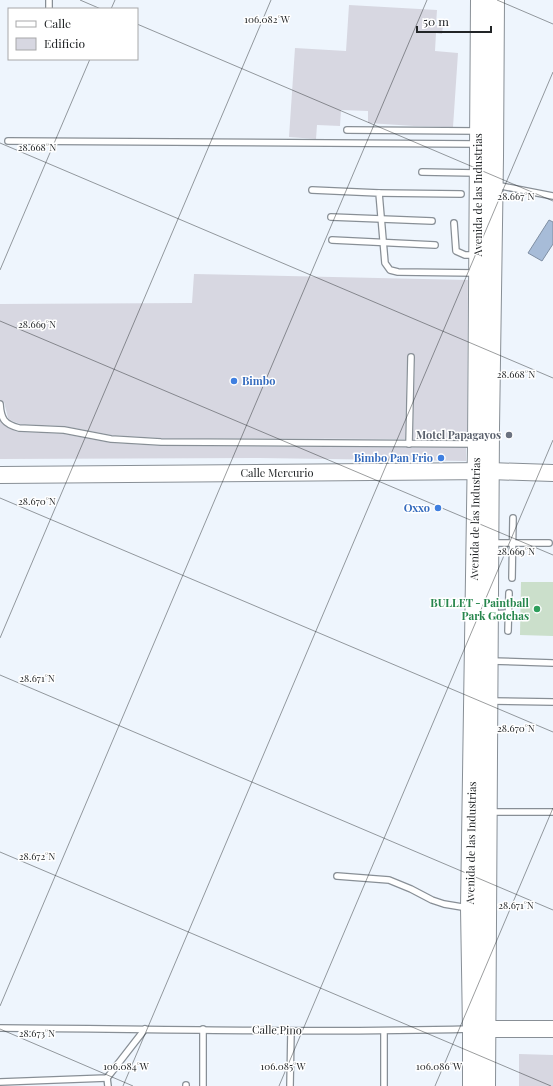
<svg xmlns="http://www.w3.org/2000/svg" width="553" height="1086" font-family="'Playfair Display',serif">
<rect width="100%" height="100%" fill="#eef5fd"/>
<polygon fill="#cbdfcb" points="521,582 553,582 553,636 520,635"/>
<polygon fill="#a7bcd8" stroke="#7f8fa3" points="549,220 553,222 553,244 542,261 528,253"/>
<g fill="#d7d7e1">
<polygon points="349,5 437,10 436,25 443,25 442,34 436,33 435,51 458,53 453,127 414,126 368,123 368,111 341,110 340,126 317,125 316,139 289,137 295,48 346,51"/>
<polygon points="194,274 468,280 467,440 413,439 415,357 414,355 411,353 409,354 407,357 405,439 161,438 112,435 64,426 20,424 12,421 8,418 4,402 0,400 0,304 192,303"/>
<polygon points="0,421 8,428 18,432 64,434 111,443 161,446 466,448 466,461 259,458 0,459"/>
<polygon points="519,1054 553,1055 553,1086 519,1086"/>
</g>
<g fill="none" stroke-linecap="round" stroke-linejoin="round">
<g stroke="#888f96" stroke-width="8">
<g id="lane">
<polyline points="49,9 49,0"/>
<polyline points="347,130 477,131"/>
<polyline points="8,141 477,144"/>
<polyline points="422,172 476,173"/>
<polyline points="496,185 553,196"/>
<polyline points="312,190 379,193 385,263 390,270 398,272 476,273"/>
<polyline points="379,193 461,194"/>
<polyline points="331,217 432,221"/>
<polyline points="454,223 456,251 465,255 476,255"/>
<polyline points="332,240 435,245"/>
<path d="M0,404C1,419 4,424 19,428L64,430L111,439L161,442L475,444"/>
<polyline points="409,444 411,357"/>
<polyline points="491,543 549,543"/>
<polyline points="512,578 513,518"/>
<polyline points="490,614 508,613"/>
<polyline points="508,631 509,593"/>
<polyline points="491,661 553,663"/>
<polyline points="491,701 553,702"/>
<polyline points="489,812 553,812"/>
<polyline points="337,876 389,880 411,889 432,900 444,904 468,908"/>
<path d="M0,1028C157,1029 313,1033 470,1029"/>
<polyline points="203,1029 203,1086"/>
<polyline points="107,1078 108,1086"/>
<polyline points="0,1082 107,1078 145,1029"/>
<polyline points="186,1085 186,1086"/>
<polyline points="290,1086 291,1031"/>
<polyline points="384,1086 384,1031"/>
</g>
</g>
<g stroke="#888f96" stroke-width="18">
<g id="secondary">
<polyline points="0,475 490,471 553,473"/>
<polyline points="475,1029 553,1029"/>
</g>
</g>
<g stroke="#888f96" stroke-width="20">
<g id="primary">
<polyline points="472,1086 472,1029 470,908 477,444 480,0"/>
<polyline points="486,1086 490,428 494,157 495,0"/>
</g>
</g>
<use href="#lane" stroke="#fff" stroke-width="5.5"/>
<use href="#secondary" stroke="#fff" stroke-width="16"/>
<use href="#primary" stroke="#fff" stroke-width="18"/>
</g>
<path fill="none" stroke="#222527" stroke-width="1" stroke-opacity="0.45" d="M80,0L101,9M497,0L553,24M111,9L115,0M137,24L553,201M0,143L553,378M0,270L90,59M0,321L553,555M0,498L553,732M0,638L271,0M0,675L553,910M0,852L551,1086M0,1006L427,0M0,1029L133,1086M123,1086L553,72M279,1086L553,440M435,1086L553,808"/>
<g fill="#3f7fe0" stroke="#fff" stroke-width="1.5">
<circle cx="234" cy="381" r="4"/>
<circle cx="441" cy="458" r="4"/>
<circle cx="438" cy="508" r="4"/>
</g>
<circle fill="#6b7280" stroke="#fff" stroke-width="1.5" cx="509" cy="435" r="4"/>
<circle fill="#2e9e5b" stroke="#fff" stroke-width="1.5" cx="537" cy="609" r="4"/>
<g text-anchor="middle" stroke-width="3" stroke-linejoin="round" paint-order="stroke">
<g font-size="11" fill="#222527" stroke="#fff">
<text transform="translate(478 195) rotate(-90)" y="4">Avenida de las Industrias</text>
<text x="277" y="477">Calle Mercurio</text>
<text transform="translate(475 519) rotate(-89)" y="4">Avenida de las Industrias</text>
<text transform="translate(471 843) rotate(-89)" y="4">Avenida de las Industrias</text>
<text transform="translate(277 1030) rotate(1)" y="4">Calle Pino</text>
</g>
<g font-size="11" font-weight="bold" fill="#366cbe" stroke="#fff" text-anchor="end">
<text x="242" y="385" text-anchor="start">Bimbo</text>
<text x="433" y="462">Bimbo Pan Frio</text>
<text x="430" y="512">Oxxo</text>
</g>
<g font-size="11" font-weight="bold" fill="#5b616d" stroke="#fff" text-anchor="end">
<text x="501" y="439">Motel Papagayos</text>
</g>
<g font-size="11" font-weight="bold" fill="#27864d" stroke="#fff" text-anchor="end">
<text x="529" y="607">BULLET - Paintball<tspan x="529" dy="13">Park Gotchas</tspan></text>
</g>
</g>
<g font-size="10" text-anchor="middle" fill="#222527" stroke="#fff" stroke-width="3" stroke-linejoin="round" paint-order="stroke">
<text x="267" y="23">106.082°W</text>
<text x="37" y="151">28.668°N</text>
<text x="516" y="200">28.667°N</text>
<text x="37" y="328">28.669°N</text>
<text x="516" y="378">28.668°N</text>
<text x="37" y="505">28.670°N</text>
<text x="516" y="555">28.669°N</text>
<text x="37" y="682">28.671°N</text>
<text x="516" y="732">28.670°N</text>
<text x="37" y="860">28.672°N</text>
<text x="516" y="909">28.671°N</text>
<text x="37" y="1037">28.673°N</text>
<text x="126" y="1070">106.084°W</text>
<text x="283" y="1070">106.085°W</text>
<text x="439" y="1070">106.086°W</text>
</g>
<rect x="8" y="8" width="130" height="52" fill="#ffffff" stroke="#a7a8a9"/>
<rect x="16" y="21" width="20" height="6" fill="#ffffff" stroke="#a7a8a9"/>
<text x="44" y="28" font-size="12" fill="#222527">Calle</text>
<rect x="16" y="38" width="20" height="12" fill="#d7d7e1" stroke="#a7a8a9"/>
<text x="44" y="48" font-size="12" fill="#222527">Edificio</text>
<path d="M417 26v6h74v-6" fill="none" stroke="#222527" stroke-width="2"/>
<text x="423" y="26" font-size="12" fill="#222527" stroke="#ffffff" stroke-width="3" paint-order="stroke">50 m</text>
</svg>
